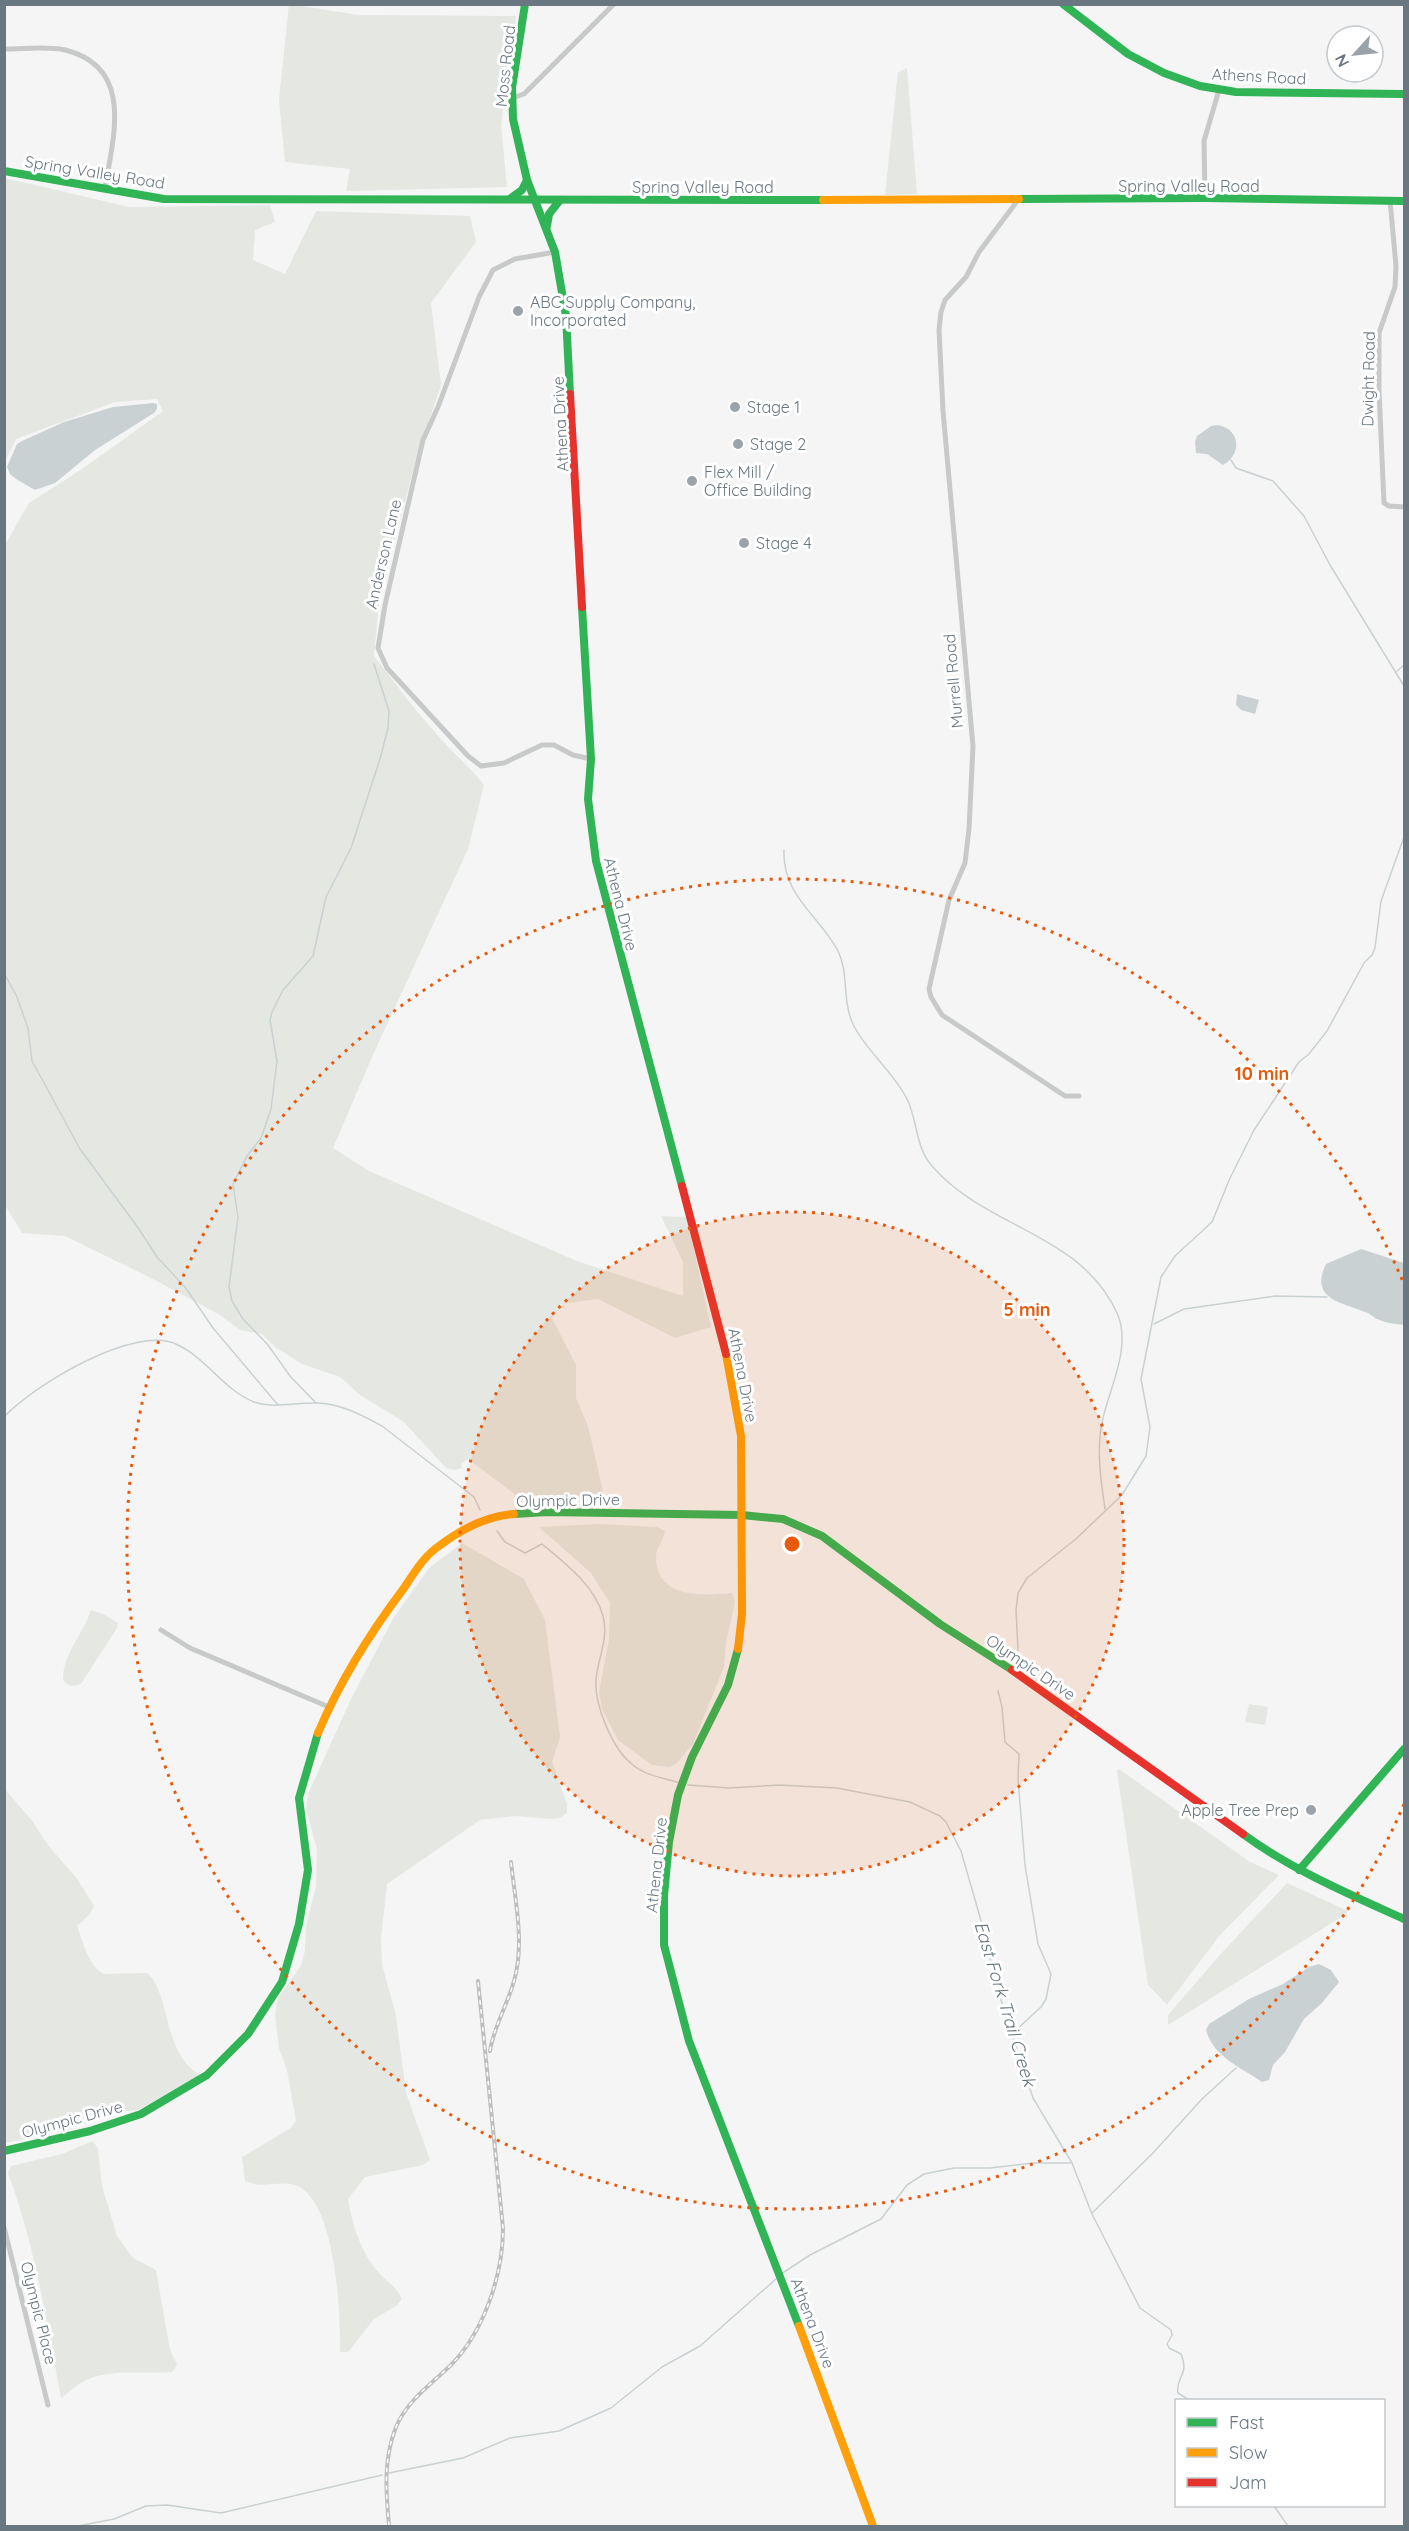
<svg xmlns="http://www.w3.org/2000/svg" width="1409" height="2531" font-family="Quicksand,sans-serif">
<rect width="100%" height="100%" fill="#f5f5f5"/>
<g fill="#e4e7e2">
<polygon points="289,4 358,15 516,16 501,125 507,187 346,191 350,169 285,162 279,100"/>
<polygon points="907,68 917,194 885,195 898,72"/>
<path d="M5,178L129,207L270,205L275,222L255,230L253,260L285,274L316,211L470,216L476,242L431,303L441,385L416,459L379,602L374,656C394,681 412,707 433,730C449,750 469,765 484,785L468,849L372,1057L333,1148L369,1171L577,1261L683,1296V1262L661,1216L687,1217L711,1327L675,1338L598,1299L561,1304L552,1318L576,1365V1398L588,1426L604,1496L516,1495L468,1459L461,1464L462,1468L455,1470L446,1468L404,1422L360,1395L340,1377L302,1364L275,1347L262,1334L240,1330L220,1315L155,1280L65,1236L22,1233L5,1205V545L29,503L82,469L163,411L157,399L115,402L16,439L5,461Z"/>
<path d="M599,1524L657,1527L665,1531C664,1540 656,1548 656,1556C656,1600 702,1595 732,1593L735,1602L726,1642L724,1667L693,1744L676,1764L669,1767L652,1765L618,1740L602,1709L599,1692L609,1639L610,1603L591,1573L539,1527Z"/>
<path d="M462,1543L524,1579L545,1620L560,1737L552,1762L567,1804V1813L560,1818L551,1819L515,1816L480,1820L387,1884L381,1938L382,1964L396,2016L406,2093L430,2160L423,2165L365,2177L348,2199C352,2225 362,2255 380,2274C388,2283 397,2287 402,2299L396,2306L374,2319L348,2352H340C341,2317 336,2198 295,2185C279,2180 261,2189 245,2181L242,2157L291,2128L296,2121L287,2070L279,2048L275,2014L278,1998L301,1966L305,1951L306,1926L316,1886L317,1849L306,1809L308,1794L351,1699L394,1617L429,1568Z"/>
<path d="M91,1610L103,1614L118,1623L117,1628L81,1684C72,1687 70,1687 63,1680C63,1653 83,1635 91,1610Z"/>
<polygon points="1249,1704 1268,1707 1265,1725 1245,1722"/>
<polygon points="1119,1769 1250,1862 1279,1875 1220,1935 1167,2005 1148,1985 1117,1771"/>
<path d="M4,1788L33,1822L47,1844L78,1880L94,1906L90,1914L77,1926C83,1942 88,1966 104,1974L147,1973L153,1979C170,2008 166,2053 198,2074V2078L138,2110L116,2112L64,2131L5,2143Z"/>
<polygon points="1287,1883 1348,1911 1346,1914 1168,2025 1168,2015 1218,1957"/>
<path d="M93,2141L98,2149L102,2186L117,2236L133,2258L156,2270L170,2350L177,2365L172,2372C142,2375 106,2367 79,2384C73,2388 67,2394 61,2398C47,2323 35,2245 8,2173L11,2166L62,2154Z"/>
</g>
<g fill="#cad1d3">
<polygon points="153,403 157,404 157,409 154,413 95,450 55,483 35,490 16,479 10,474 7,467 17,444 22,441 64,422 113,407"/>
<path d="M1217,425C1240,428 1243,454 1223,465L1207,454L1196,453L1195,442L1197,436L1211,426Z"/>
<polygon points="1237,694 1259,700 1255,714 1241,710 1236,705"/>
<path d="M1361,1249L1404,1263V1325C1396,1324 1385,1323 1377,1319C1373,1317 1370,1313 1365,1312C1341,1302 1309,1299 1326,1264Z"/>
<path d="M1319,1964L1331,1970L1339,1982L1322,2003L1304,2019L1285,2052L1273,2065L1269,2080L1262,2082C1241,2067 1214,2058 1206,2030L1209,2024L1249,1999L1283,1984L1309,1967Z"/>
</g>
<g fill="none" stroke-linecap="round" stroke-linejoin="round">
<g stroke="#cad1d3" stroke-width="1.5">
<polyline points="1231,460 1236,468 1273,481 1304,516 1330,565 1404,686"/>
<polyline points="1397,671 1404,665"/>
<path d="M784,850C782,896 820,916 838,951C849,973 842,999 852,1022C865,1050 893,1071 907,1099C918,1121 915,1147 932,1166C986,1229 1080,1232 1117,1313C1133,1348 1107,1392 1101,1427C1097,1454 1101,1482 1105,1509"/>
<polyline points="4,973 17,997 28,1028 32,1061 80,1149 139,1229 157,1257 185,1287 213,1328 278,1405"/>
<polyline points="1154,1324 1184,1309 1275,1296 1327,1297"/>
<polyline points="316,1403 290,1376 268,1345 243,1319 232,1301 229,1287 238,1217 233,1184 247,1156 261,1138 271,1109 277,1061 270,1020 272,1012 283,990 313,956 326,897 351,848 380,759 388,728 389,711 374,664"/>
<path d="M4,1417C34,1385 136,1323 178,1345C207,1359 224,1390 254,1402C273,1409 297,1402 318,1403C341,1404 362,1415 382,1426L474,1497L480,1510"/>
<path d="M497,1531L505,1542L525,1553L542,1544C564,1562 595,1586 603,1616C609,1638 598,1658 596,1679C594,1704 612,1749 633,1765C646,1776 664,1778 680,1783"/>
<polyline points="1018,1650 1016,1610 1018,1593 1027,1578 1077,1538 1122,1495 1146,1456 1150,1427 1141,1379 1161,1277 1175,1256 1212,1222 1230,1178 1254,1130 1299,1062 1309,1054 1327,1031 1364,963 1372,955 1375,948 1381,901 1404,837"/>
<polyline points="998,1691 1002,1707 1005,1742 1019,1754 1018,1779 1025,1865 1038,1944 1051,1974 1046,1999 1041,2007 1013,2033"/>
<path d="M688,1785L729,1788L779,1785L837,1788L910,1802L940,1816L946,1822L961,1851L984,1931L997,1988L1033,2098L1072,2163L1092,2214L1140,2308L1171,2330L1172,2335L1167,2344L1169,2348L1181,2354C1190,2376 1175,2376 1178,2393L1189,2400"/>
<polyline points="1092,2213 1153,2153 1202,2099 1236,2068"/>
<polyline points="781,2274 810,2255 881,2219 907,2185 924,2174 954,2168 990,2168 1033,2163 1071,2163"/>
<polyline points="389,2473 463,2458 510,2438 559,2431 611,2408 662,2367 700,2346 776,2279"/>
<polyline points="1274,2506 1288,2526"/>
<polyline points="67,2526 69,2526"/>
<polyline points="78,2526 114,2519 146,2506 167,2505 221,2513 382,2475"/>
</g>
<g stroke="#c8caca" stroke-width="5">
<path d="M4,49C24,49 47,46 65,50C135,67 113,138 105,188"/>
<polyline points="512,98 524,94 614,4"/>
<polyline points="1205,198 1204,141 1219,90"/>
<polyline points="1018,200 979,252 966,277 945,300 941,312 939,330 943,411 973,746 969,829 965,863 949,900 929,989 931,997 942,1015 1065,1096 1079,1096"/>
<polyline points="1390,200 1396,266 1395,287 1379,333 1379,390 1384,503 1389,506 1404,507"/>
<polyline points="555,252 515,259 493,270 479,297 438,407 423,440 385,605 378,648 387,668 468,756 481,766 504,763 542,745 554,745 573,755 591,759"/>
<polyline points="161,1630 190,1648 329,1707"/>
<polyline points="4,2227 48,2405"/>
</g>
<g stroke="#30b455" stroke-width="8">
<polyline points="525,4 512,88 513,119 527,180 555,252 566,316 570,394"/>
<polyline points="1063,4 1128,54 1164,73 1200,86 1236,92 1404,94"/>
<polyline points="4,171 164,199 823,200"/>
<polyline points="511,198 522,190 527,180"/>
<polyline points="1019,199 1205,198 1404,201"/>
<polyline points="547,226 549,214 560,200"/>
<polyline points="582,607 591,759 588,799 596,861 682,1186"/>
<polyline points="514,1514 547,1512 742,1515 783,1519 822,1536 940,1624 1012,1670"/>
<polyline points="738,1649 728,1685 692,1757 678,1795 669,1842 664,1896 664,1945 689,2041 799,2326"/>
<path d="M1243,1834C1292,1870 1349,1894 1404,1919"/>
<polyline points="1299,1870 1404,1749"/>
<polyline points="4,2151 90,2131 141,2114 207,2075 248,2034 282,1982 299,1924 308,1870 299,1798 318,1733"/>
</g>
<g stroke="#ff9f0a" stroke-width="8">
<polyline points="823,200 1019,199"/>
<polyline points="726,1354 741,1436 742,1614 738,1649"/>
<path d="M318,1733C340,1681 370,1633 404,1588C414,1573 424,1556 439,1546C460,1530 487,1516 514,1514"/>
<polyline points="799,2326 873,2526"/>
</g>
<g stroke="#e5322d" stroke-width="8">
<polyline points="570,394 582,607"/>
<polyline points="682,1186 726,1354"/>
<polyline points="1012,1670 1243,1834"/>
</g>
<g stroke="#bfbfc0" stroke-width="4">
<g id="rail">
<path d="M490,2051C494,2026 507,2006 514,1981C525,1944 515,1900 511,1862"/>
<path d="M389,2526C386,2492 383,2460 396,2427C407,2401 430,2385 450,2366C484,2332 503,2275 503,2228L478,1981"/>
</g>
</g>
<use href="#rail" stroke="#fff" stroke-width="1.5" stroke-dasharray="4.5" stroke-linecap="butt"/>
</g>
<circle cx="792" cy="1544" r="332" fill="#e8590c" fill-opacity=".12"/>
<g fill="none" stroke="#e8590c" stroke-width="3" stroke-dasharray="3 6">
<circle cx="792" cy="1544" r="332"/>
<path d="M1404 1804A665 665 0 1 1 1404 1284"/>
</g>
<g fill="#9aa3aa" stroke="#fff" stroke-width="2">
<circle cx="518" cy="311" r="6"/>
<circle cx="735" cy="407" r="6"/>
<circle cx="738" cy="444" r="6"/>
<circle cx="692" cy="481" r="6"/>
<circle cx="744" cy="543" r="6"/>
<circle cx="1311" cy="1810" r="6"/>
</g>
<g text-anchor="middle" stroke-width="6" stroke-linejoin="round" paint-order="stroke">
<g font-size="16" fill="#697781" stroke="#fff">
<text transform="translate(505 66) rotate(-84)" y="6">Moss Road</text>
<text transform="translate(1259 76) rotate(3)" y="6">Athens Road</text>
<text transform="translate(95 172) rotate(9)" y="6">Spring Valley Road</text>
<text x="1189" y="192">Spring Valley Road</text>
<text x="703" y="193">Spring Valley Road</text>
<text transform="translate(1368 379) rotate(-89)" y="6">Dwight Road</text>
<text transform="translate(560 424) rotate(-93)" y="6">Athena Drive</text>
<text transform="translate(383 554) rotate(-77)" y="6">Anderson Lane</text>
<text transform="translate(953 681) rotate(-95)" y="6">Murrell Road</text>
<text transform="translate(621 904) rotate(76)" y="6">Athena Drive</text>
<text transform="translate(743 1375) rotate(79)" y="6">Athena Drive</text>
<text transform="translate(568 1500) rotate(-1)" y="6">Olympic Drive</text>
<text transform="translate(1031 1667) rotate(34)" y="6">Olympic Drive</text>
<text transform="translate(656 1865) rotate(-84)" y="6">Athena Drive</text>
<text transform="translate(72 2119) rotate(-15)" y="6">Olympic Drive</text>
<text transform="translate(39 2313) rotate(76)" y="6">Olympic Place</text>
<text transform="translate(813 2323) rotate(69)" y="6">Athena Drive</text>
</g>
<g font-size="16" fill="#697781" stroke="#fff" text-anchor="start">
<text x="530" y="308">ABC Supply Company,<tspan x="530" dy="18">Incorporated</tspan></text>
<text x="747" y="413">Stage 1</text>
<text x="750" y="450">Stage 2</text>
<text x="704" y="478">Flex Mill /<tspan x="704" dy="18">Office Building</tspan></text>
<text x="756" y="549">Stage 4</text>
<text x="1299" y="1816" text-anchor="end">Apple Tree Prep</text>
</g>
<g font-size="18" font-style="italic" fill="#64777e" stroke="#fff">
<text transform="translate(1005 2004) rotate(73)" y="6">East Fork Trail Creek</text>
</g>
</g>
<circle cx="792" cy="1544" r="9" fill="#e8590c" stroke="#fff" stroke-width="3"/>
<g font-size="18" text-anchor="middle" font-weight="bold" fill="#e8590c" stroke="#fff" stroke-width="6" stroke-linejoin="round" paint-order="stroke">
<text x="1262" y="1080">10 min</text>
<text x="1027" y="1316">5 min</text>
</g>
<rect width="1409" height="2531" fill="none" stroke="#697781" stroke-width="12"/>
<rect x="1175" y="2399" width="210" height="108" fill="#ffffff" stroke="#c3c9cd" stroke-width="1.5"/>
<rect x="1187" y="2418" width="30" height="9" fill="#30b455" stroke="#c3c9cd" stroke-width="1.5"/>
<text x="1229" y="2429" font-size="18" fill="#697781">Fast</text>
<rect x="1187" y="2448" width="30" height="9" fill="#ff9f0a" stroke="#c3c9cd" stroke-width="1.5"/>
<text x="1229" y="2459" font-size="18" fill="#697781">Slow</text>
<rect x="1187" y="2478" width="30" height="9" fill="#e5322d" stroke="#c3c9cd" stroke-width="1.5"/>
<text x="1229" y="2489" font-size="18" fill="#697781">Jam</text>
<g transform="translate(1355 54) rotate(243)"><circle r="28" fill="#ffffff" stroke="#c3c9cd" stroke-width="1.5"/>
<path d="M0-4.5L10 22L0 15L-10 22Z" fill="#9aa3aa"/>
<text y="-9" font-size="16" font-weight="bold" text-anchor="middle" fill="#697781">N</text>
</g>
</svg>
